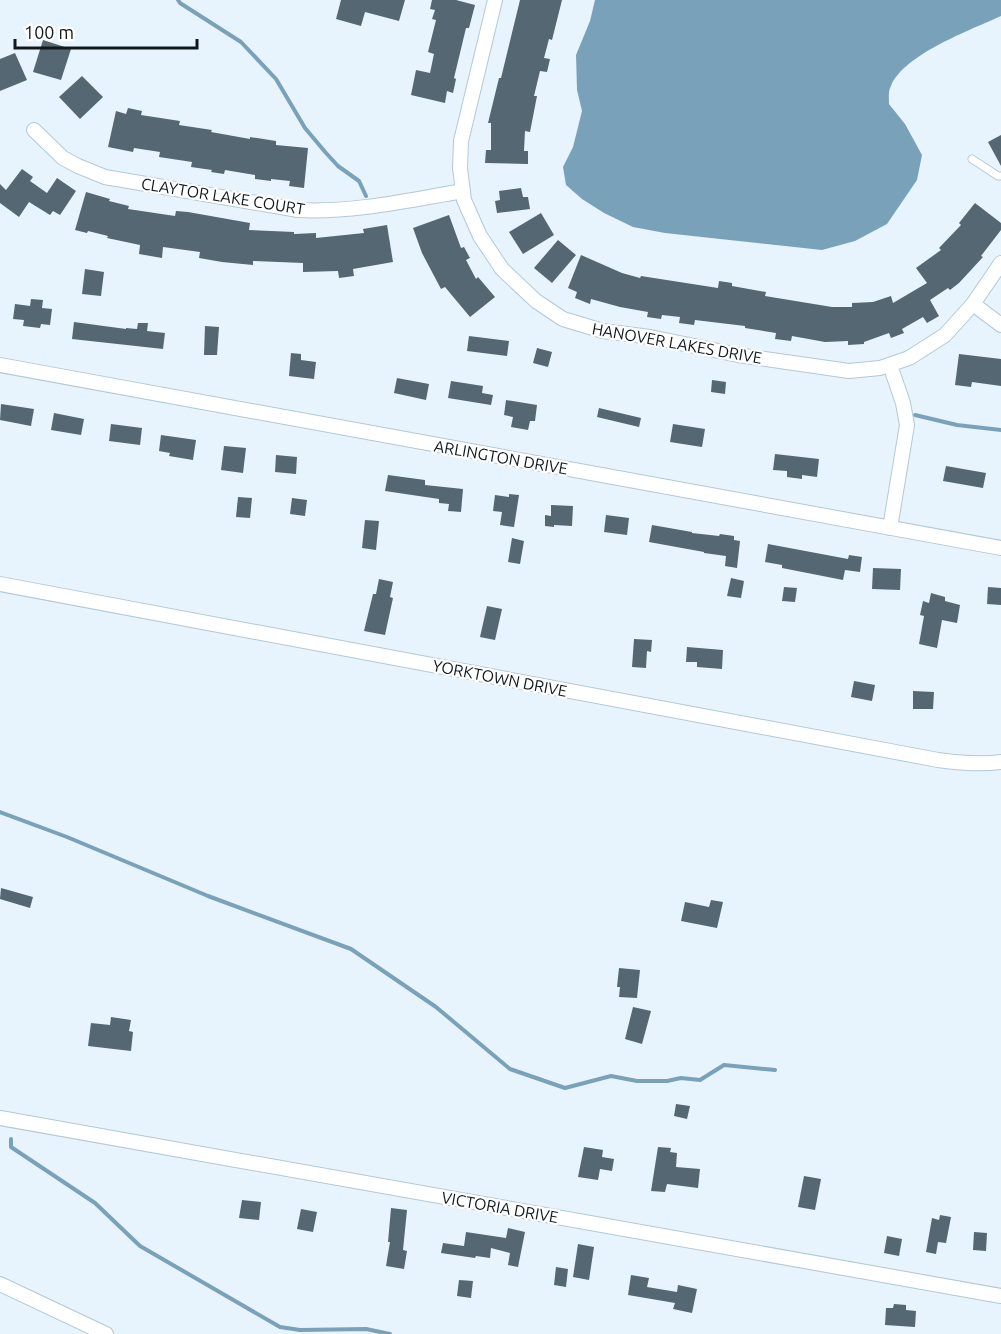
<svg xmlns="http://www.w3.org/2000/svg" width="1001" height="1334" font-family="Ubuntu,sans-serif">
<rect width="100%" height="100%" fill="#e8f4fd"/>
<path fill="#79a2ba" d="M595,0H1001V16C971,30 904,54 891,86C888,91 889,98 889,104L905,124L922,155L917,180L887,224L855,241L822,250L665,233L633,227L604,213L582,199L566,185L563,167L573,147L582,111L577,90L576,55L590,21Z"/>
<g fill="none" stroke-linecap="round" stroke-linejoin="round">
<g stroke="#79a2ba" stroke-width="4">
<polyline points="178,0 180,3 241,42 276,79 305,128 326,153 338,166 359,181 366,196"/>
<polyline points="915,415 957,425 1001,430"/>
<polyline points="0,812 67,837 208,896 351,949 436,1007 510,1069 565,1088 611,1076 637,1081 667,1081 681,1078 700,1080 724,1065 775,1070"/>
<polyline points="11,1139 11,1147 95,1203 140,1246 280,1327 300,1330 366,1329 390,1334"/>
</g>
</g>
<g fill="#546773">
<polygon points="341,0 405,0 399,21 365,12 361,26 336,19"/>
<polygon points="432,0 456,0 475,5 469,28 466,28 454,78 456,79 453,93 447,91 445,103 411,95 416,70 430,73 434,54 428,52 436,20 432,19 435,10 430,9"/>
<polygon points="520,0 562,0 552,40 549,39 544,58 550,59 547,72 540,71 534,96 537,96 530,132 525,131 524,151 528,151 528,164 485,163 486,150 491,150 491,123 488,123 499,78 501,78"/>
<polygon points="43,40 71,49 61,80 33,72"/>
<polygon points="15,53 27,80 0,91 0,59"/>
<polygon points="82,76 103,97 80,119 59,97"/>
<polygon points="128,108 142,111 141,115 180,121 179,125 212,130 211,132 250,139 250,137 276,141 276,145 308,148 304,188 289,186 290,181 271,179 271,181 255,179 255,175 225,170 224,174 211,172 212,170 191,167 192,162 159,157 160,152 134,148 133,152 108,147 116,111 126,114"/>
<polygon points="1001,135 1001,166 988,142"/>
<polygon points="22,169 33,177 30,181 47,193 57,178 76,191 60,215 53,211 50,215 29,202 19,217 0,203 0,184 6,190"/>
<polygon points="521,188 523,197 528,197 530,209 497,213 495,201 500,200 499,191"/>
<polygon points="86,192 110,199 109,201 129,206 128,209 175,216 176,211 188,212 250,223 249,230 294,232 294,234 316,233 316,238 364,233 363,229 387,225 393,262 353,269 354,276 339,278 338,271 303,272 303,263 253,261 253,265 222,262 199,258 200,252 163,247 162,258 139,254 140,245 107,238 108,236 88,231 87,233 75,230"/>
<polygon points="975,203 1001,223 1001,230 981,256 983,257 959,283 950,290 948,288 930,300 939,316 927,323 923,317 902,329 904,333 891,338 889,333 864,342 864,344 848,345 848,341 825,342 792,336 791,341 775,339 776,333 745,328 745,326 695,320 694,325 679,323 680,317 662,315 661,319 647,317 648,312 620,307 591,299 590,304 575,298 577,292 568,288 581,255 622,273 640,278 641,276 718,288 719,281 732,283 732,286 766,292 765,296 832,307 852,307 852,303 873,302 891,296 893,303 927,283 916,268 941,250 939,248 961,225 959,223"/>
<polygon points="541,213 554,235 523,254 509,232"/>
<polygon points="449,215 461,248 464,247 470,258 466,260 476,279 478,277 495,297 470,317 445,287 441,289 422,253 413,228"/>
<polygon points="558,240 576,255 552,283 534,268"/>
<polygon points="85,269 104,272 101,296 82,294"/>
<polygon points="31,299 43,300 42,308 52,309 50,325 41,324 40,328 23,326 24,320 13,319 15,304 30,306"/>
<polygon points="74,322 126,329 126,328 137,329 138,323 148,323 147,331 165,333 163,349 72,339"/>
<polygon points="205,326 219,327 217,355 204,355"/>
<polygon points="469,336 509,341 507,356 467,351"/>
<polygon points="537,348 552,352 548,367 533,363"/>
<polygon points="291,353 301,354 301,360 316,362 314,379 289,376"/>
<polygon points="959,354 1001,359 1001,386 972,382 971,387 955,385"/>
<polygon points="397,378 429,384 426,400 394,393"/>
<polygon points="712,380 726,382 725,394 711,392"/>
<polygon points="451,381 483,386 482,393 493,395 491,405 448,398"/>
<polygon points="506,400 537,405 535,421 530,421 528,430 511,427 513,417 504,415"/>
<polygon points="1,404 34,409 31,426 0,420"/>
<polygon points="599,408 641,418 639,427 597,417"/>
<polygon points="54,413 84,419 81,435 51,430"/>
<polygon points="111,424 142,428 140,445 109,441"/>
<polygon points="673,424 705,429 702,447 670,442"/>
<polygon points="161,435 196,440 193,460 169,456 170,453 159,451"/>
<polygon points="224,446 246,448 243,473 221,470"/>
<polygon points="775,454 819,459 817,477 802,475 802,479 787,477 787,471 773,470"/>
<polygon points="276,455 297,457 296,474 275,472"/>
<polygon points="946,466 986,473 983,488 943,481"/>
<polygon points="388,475 425,480 425,485 463,489 461,512 448,511 449,504 439,503 439,499 385,491"/>
<polygon points="509,494 519,495 514,527 500,525 502,512 493,511 495,495 509,497"/>
<polygon points="238,497 252,498 250,518 236,517"/>
<polygon points="292,498 307,500 305,516 290,514"/>
<polygon points="551,505 573,506 572,526 554,525 554,527 545,526 545,515 551,516"/>
<polygon points="606,515 629,518 627,535 604,532"/>
<polygon points="365,520 379,521 376,550 362,548"/>
<polygon points="652,525 692,532 692,533 719,536 720,534 734,536 734,540 740,541 737,568 725,566 726,556 704,553 704,552 649,542"/>
<polygon points="512,538 524,541 520,564 508,562"/>
<polygon points="768,544 848,559 849,555 862,557 860,572 845,570 843,580 782,568 782,565 765,562"/>
<polygon points="873,568 901,569 900,590 872,589"/>
<polygon points="731,578 744,581 741,598 727,596"/>
<polygon points="379,579 393,582 390,597 393,598 385,635 364,631 373,594 376,594"/>
<polygon points="784,587 797,588 795,602 782,601"/>
<polygon points="988,587 1001,588 1001,605 987,604"/>
<polygon points="931,593 945,597 945,601 960,605 957,623 942,620 937,648 919,644 924,616 920,615 923,601 929,603"/>
<polygon points="487,606 502,609 495,640 480,637"/>
<polygon points="634,639 652,640 651,652 647,651 646,668 632,667"/>
<polygon points="687,647 723,650 722,669 697,667 697,662 686,662"/>
<polygon points="854,681 875,685 872,701 851,697"/>
<polygon points="913,691 934,692 933,709 913,709"/>
<polygon points="1,888 33,897 30,908 0,899"/>
<polygon points="711,900 723,902 717,928 681,921 685,902 709,907"/>
<polygon points="619,968 640,970 637,998 619,997 620,987 617,987"/>
<polygon points="633,1007 651,1011 642,1044 625,1039"/>
<polygon points="111,1017 131,1020 129,1031 133,1032 131,1051 88,1046 91,1023 110,1025"/>
<polygon points="676,1104 690,1106 687,1119 674,1116"/>
<polygon points="584,1147 603,1150 602,1157 614,1159 612,1171 600,1169 598,1180 578,1177"/>
<polygon points="658,1147 671,1148 670,1152 677,1153 676,1167 700,1169 698,1188 667,1184 665,1192 651,1191"/>
<polygon points="804,1176 821,1179 815,1210 798,1207"/>
<polygon points="242,1200 261,1202 259,1220 239,1218"/>
<polygon points="391,1208 407,1210 403,1250 407,1251 404,1269 386,1266 390,1242 388,1242"/>
<polygon points="301,1209 317,1212 313,1232 297,1229"/>
<polygon points="940,1215 951,1217 946,1243 938,1242 936,1254 926,1252 932,1218 939,1220"/>
<polygon points="508,1228 525,1232 518,1267 508,1265 510,1253 491,1248 490,1258 476,1256 475,1258 441,1253 443,1243 464,1246 466,1232 506,1238"/>
<polygon points="974,1232 987,1233 986,1251 973,1250"/>
<polygon points="887,1236 902,1239 899,1256 884,1253"/>
<polygon points="578,1244 594,1247 589,1280 573,1277"/>
<polygon points="556,1267 568,1269 566,1287 554,1285"/>
<polygon points="631,1275 649,1278 647,1287 677,1292 678,1285 697,1289 692,1313 673,1309 675,1303 628,1295"/>
<polygon points="459,1280 473,1281 471,1298 457,1296"/>
<polygon points="894,1304 906,1305 906,1310 916,1311 915,1327 885,1325 886,1308 893,1308"/>
</g>
<g fill="none" stroke-linecap="round" stroke-linejoin="round">
<g stroke="#b3c8d5" stroke-width="9">
<polyline id="lane" points="972,159 998,176 1001,176"/>
</g>
<g stroke="#b3c8d5" stroke-width="16">
<g id="street">
<polyline points="495,0 461,141 460,168 464,200 480,236 502,269 536,301 563,319 603,331 650,337 738,355 849,371 880,368 909,358 945,335 973,304 1001,263"/>
<path d="M34,130L63,158L78,166L105,177L298,210C353,213 409,200 463,191"/>
<polyline points="973,304 1001,325"/>
<polyline points="0,365 1001,548"/>
<polyline points="890,528 907,425 903,403 890,365"/>
<path d="M0,584L938,760C960,763 980,765 1001,762"/>
<polyline points="0,1118 1001,1296"/>
<polyline points="0,1284 106,1334"/>
</g>
</g>
<use href="#lane" stroke="#fff" stroke-width="7"/>
<use href="#street" stroke="#fff" stroke-width="14"/>
</g>
<g text-anchor="middle" stroke-width="4.5" stroke-linejoin="round" paint-order="stroke">
<g font-size="16" fill="#10181c" stroke="#fff">
<text transform="translate(223 196) rotate(9)" y="6">CLAYTOR LAKE COURT</text>
<text transform="translate(677 343) rotate(10)" y="6">HANOVER LAKES DRIVE</text>
<text transform="translate(501 457) rotate(10)" y="6">ARLINGTON DRIVE</text>
<text transform="translate(500 678) rotate(11)" y="6">YORKTOWN DRIVE</text>
<text transform="translate(500 1207) rotate(10)" y="6">VICTORIA DRIVE</text>
</g>
</g>
<path d="M15 39v9h182v-9" fill="none" stroke="#10181c" stroke-width="3"/>
<text x="24" y="39" font-size="18" fill="#10181c" stroke="#ffffff" stroke-width="4.5" paint-order="stroke">100 m</text>
</svg>
